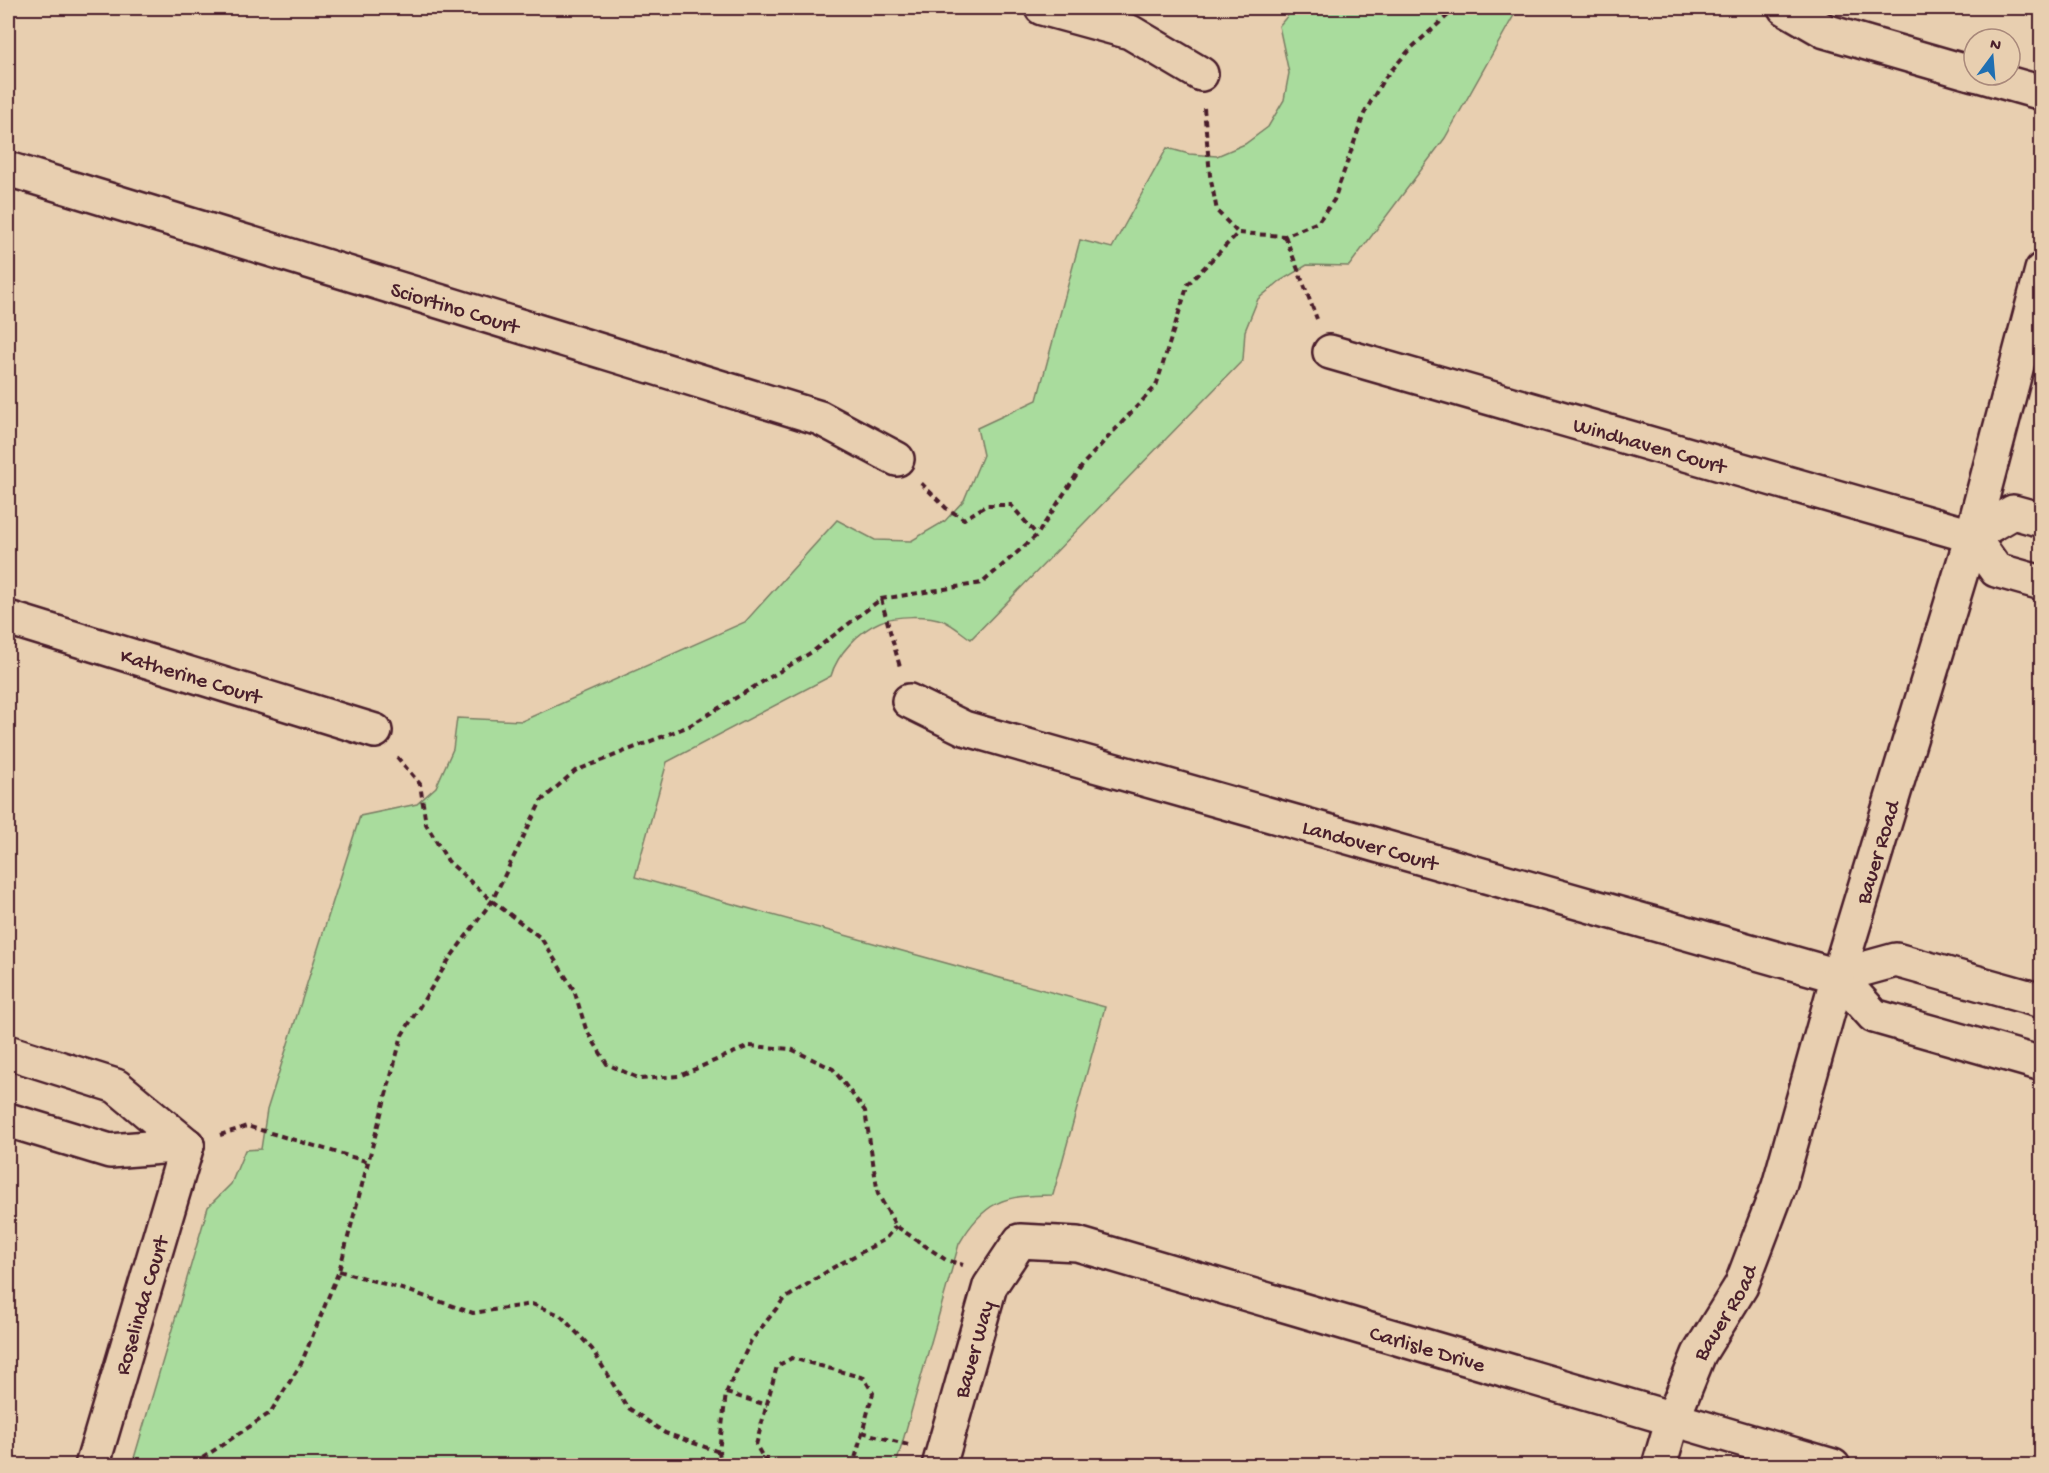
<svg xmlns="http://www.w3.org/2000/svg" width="2049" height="1473" font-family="'Gochi Hand',sans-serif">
<rect width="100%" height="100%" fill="#e8cfb0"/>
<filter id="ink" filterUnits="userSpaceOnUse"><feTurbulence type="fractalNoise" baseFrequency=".0167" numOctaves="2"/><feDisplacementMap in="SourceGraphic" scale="12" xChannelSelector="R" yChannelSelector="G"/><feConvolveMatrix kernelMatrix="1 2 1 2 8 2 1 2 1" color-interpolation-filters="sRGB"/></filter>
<g filter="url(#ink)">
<path fill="#a9dc9d" stroke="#7a7e64" stroke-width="1.5" d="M1294,8H1518L1445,138L1349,266L1307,265L1280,281L1258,299L1245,331L1243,360L971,639C963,634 953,625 944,621C929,615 895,615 880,622C859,631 837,654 831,676L667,762L635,877L1105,1007L1053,1195C1004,1195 984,1201 959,1244L896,1465H132L208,1207L231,1184L245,1150L261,1149L267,1110L360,816L417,804L436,787L453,749L457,718L522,721L745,622L837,520L875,540L911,541L945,521L964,500L983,455L977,428L1037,400L1080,240L1112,248L1167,148L1189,154L1217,156L1245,144L1268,127L1284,100L1289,73L1279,26Z"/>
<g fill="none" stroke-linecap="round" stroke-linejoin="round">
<g stroke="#4a1f2b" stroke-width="38">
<g id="minor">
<polyline points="1042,8 1130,32 1201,74"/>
<polyline points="1785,8 1825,31 1974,74"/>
<polyline points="1979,75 2042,93"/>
<path id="s1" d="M8,169L820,418L897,459"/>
<path id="s2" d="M1330,352L1972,536"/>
<polyline points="1972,536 1996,570 2042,583"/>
<polyline points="1972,536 2013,512 2042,520"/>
<path id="s3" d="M8,618L375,731"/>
<path id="s4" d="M909,701L964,728L1838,976"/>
<polyline points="1838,976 1874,1016 2042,1064"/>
<polyline points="1838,976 1896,960 2042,1001"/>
<polyline points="8,1052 116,1086 187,1145"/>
<polyline points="8,1120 110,1151 187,1145"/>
<path id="s5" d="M92,1466L187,1145"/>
<path id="s6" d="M939,1466L990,1286L1020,1241L1077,1244L1833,1466"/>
<path id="s7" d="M1659,1466L1673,1418L1699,1354L1741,1286L1779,1186L1838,976L1972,536L2042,270"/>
</g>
</g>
<g stroke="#4a1f2b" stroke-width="4" stroke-dasharray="6 4.5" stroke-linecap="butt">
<polyline points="1204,108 1210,175 1217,211 1238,233"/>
<polyline points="1285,236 1317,319"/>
<polyline points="921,483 946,508 964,519 987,505 1011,505 1037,535"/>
<polyline points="881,599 900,667"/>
<polyline points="397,757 420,784 426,824 448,861 492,901 541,938 574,990 586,1029 607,1064 640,1079 679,1076 749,1046 791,1049 833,1069 865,1111 878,1194 896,1226 946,1260 963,1265"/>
<polyline points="220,1135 247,1126 369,1162"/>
<polyline points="339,1271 409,1291 473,1313 532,1304 560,1315 592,1349 627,1407 665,1433 719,1452"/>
<polyline points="726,1393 767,1405"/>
<polyline points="862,1432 908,1445"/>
<polyline points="196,1466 201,1459 270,1413 301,1364 339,1271 402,1035 450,958 492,901 541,801 575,771 689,726 812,652 881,599 982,583 1037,535 1084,463 1156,386 1188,284 1238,233 1285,236 1318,222 1334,200 1364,114 1383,80 1410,49 1456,8"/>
<polyline points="722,1466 719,1452 726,1393 751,1341 783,1300 834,1267 884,1240 896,1226"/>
<polyline points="789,1466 764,1459 756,1445 777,1366 792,1358 864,1378 873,1393 853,1466"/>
</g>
<use href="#minor" stroke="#e8cfb0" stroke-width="33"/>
</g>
</g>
<g text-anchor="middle" stroke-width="4.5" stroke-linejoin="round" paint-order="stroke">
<g font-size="22" fill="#4a1f2b" stroke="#e8cfb0">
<text dy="8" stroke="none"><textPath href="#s1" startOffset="468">Sciortino Court</textPath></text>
<text dy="8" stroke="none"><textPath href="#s2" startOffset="333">Windhaven Court</textPath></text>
<text dy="8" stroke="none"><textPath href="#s3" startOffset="192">Katherine Court</textPath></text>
<text dy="8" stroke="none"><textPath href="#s4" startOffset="484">Landover Court</textPath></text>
<text dy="8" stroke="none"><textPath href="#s7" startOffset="654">Bauer Road</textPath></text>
<text dy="8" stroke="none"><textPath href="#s5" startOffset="168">Roselinda Court</textPath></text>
<text dy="8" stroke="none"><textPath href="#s7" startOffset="168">Bauer Road</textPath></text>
<text dy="8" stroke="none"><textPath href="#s6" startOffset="664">Carlisle Drive</textPath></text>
<text dy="8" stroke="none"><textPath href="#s6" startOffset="122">Bauer Way</textPath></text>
</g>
</g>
<rect width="2049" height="1473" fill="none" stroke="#e8cfb0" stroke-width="30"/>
<rect x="15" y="15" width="2019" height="1443" fill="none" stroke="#4a1f2b" stroke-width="2" filter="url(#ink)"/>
<g transform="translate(1992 57) rotate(16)"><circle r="28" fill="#e8cfb0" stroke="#a9897b" stroke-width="1.5"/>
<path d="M0-4.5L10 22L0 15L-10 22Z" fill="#1f6fb2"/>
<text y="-9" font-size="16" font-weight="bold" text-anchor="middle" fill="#4a1f2b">N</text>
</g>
</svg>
